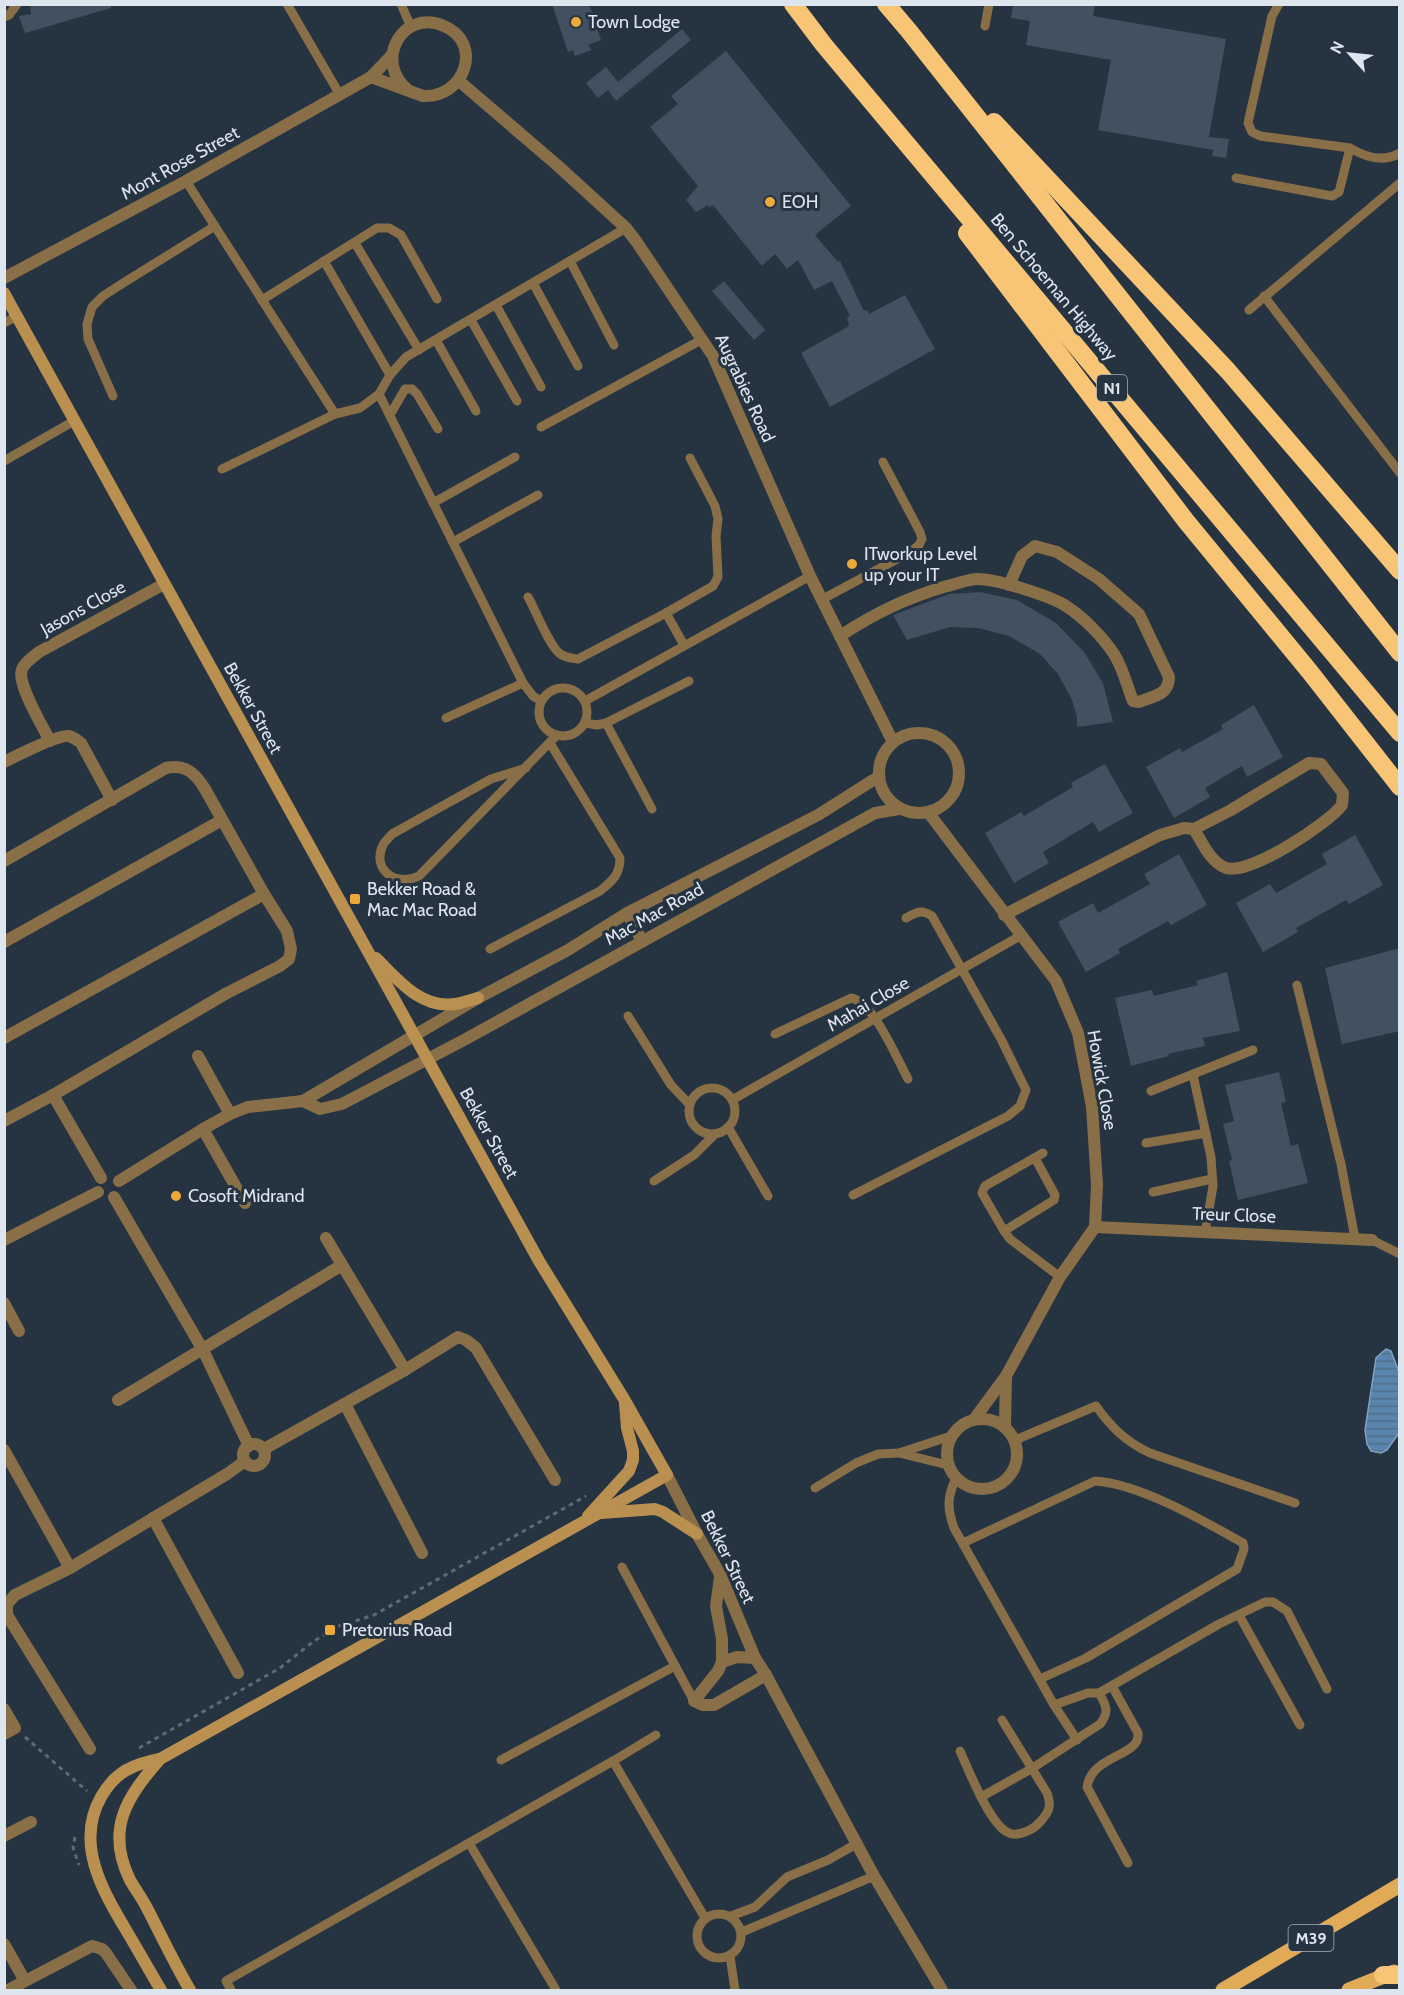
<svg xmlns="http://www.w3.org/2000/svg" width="1404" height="1995" font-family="Cabin,sans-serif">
<defs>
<pattern id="water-rules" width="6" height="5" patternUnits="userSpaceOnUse" patternTransform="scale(1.5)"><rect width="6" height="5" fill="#5984ae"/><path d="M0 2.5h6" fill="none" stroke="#516e8a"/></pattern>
</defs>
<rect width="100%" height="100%" fill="#263341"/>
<polygon fill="url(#water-rules)" stroke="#81a1c1" stroke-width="1.5" points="1386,1349 1391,1351 1399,1372 1399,1433 1387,1450 1381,1453 1371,1451 1367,1444 1365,1430 1376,1358"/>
<g fill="#42505f">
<polygon points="30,4 111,4 111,8 25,33 19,16 31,14"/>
<polygon points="552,4 589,4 601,40 588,45 592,50 575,56 573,50 568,52"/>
<polygon points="1013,4 1095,4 1093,16 1226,39 1209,137 1229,139 1226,158 1212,156 1213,150 1098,130 1111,60 1026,45 1030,21 1011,18"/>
<polygon points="682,29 691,40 616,101 608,90 598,98 586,83 606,67 618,82"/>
<polygon points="726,51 851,206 815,235 838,262 840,261 863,309 866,311 867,310 869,314 905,295 935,349 830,407 801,353 849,326 847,318 850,316 832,281 814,290 798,260 787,269 775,254 762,266 713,205 709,208 708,205 696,212 686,200 698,186 650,127 678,104 671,96"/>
<polygon points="724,281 765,330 754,340 712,291"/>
<polygon points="980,592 1017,600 1056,623 1084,652 1103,683 1113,722 1077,727 1077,717 1072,700 1058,674 1040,654 1009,636 978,628 950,627 907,640 893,615 949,594"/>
<polygon points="1254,705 1283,757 1247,777 1242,766 1205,788 1210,797 1174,818 1146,767 1180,748 1182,752 1223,729 1221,725"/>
<polygon points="1105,764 1133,813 1099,832 1093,822 1043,852 1049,863 1014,883 985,833 1021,812 1024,816 1073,787 1071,783"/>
<polygon points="1355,835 1383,885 1349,904 1346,900 1296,928 1298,932 1263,952 1236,903 1270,884 1276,893 1327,864 1322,854"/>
<polygon points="1179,854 1207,905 1171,925 1168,921 1118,949 1120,953 1086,972 1058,922 1093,903 1098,913 1150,884 1144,874"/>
<polygon points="1400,948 1400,1031 1342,1044 1325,968"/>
<polygon points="1227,972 1240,1031 1203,1038 1205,1046 1168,1054 1169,1056 1131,1066 1115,998 1152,990 1154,996 1198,985 1196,981"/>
<polygon points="1279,1072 1286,1102 1281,1103 1291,1146 1298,1144 1308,1183 1238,1200 1229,1161 1232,1160 1223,1124 1234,1121 1225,1085"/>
</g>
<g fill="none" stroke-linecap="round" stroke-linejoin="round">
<g stroke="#5f6a77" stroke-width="3" stroke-dasharray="4.5 4.5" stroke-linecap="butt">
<polyline points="25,1737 87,1791"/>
<polyline points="139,1748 280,1668 314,1641 339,1626 374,1615 586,1496"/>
<polyline points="75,1837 73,1848 79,1865"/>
</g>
<g stroke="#896f48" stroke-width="9">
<polyline points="287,4 340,95"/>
<polyline points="401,4 411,27"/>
<polyline points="4,17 9,15 17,4"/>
<polyline points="985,26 989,4"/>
<path d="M1350,148C1365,157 1383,163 1400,153"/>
<polyline points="1236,178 1332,196 1339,192 1350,148 1260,136 1252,132 1248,123 1272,16 1279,4"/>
<polyline points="186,181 335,414"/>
<polyline points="355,243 419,350"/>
<polyline points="324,261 390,375"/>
<polyline points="570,261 614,345"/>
<polyline points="533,283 578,366"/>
<polyline points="1264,296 1400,473"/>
<polyline points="262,300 377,228 389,228 401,235 437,299"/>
<polyline points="496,305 541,387"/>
<polyline points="1249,310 1400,183"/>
<polyline points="471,320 517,401"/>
<polyline points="4,323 17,316"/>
<polyline points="436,340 476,411"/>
<polyline points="379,394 523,683 533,696 541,701"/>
<polyline points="113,396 88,339 87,324 92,307 103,296 120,285 215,226"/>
<polyline points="390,415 405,389 412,389 417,394 438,429"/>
<polyline points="541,427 703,339"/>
<polyline points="4,461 74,421"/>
<polyline points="222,469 335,414 360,408 379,394 390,375 406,357 626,228"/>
<polyline points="433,503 515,457"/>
<polyline points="453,542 538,495"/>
<path d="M528,597C536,611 548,643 559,653C565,658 571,658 578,659L666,613L684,645"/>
<polyline points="821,600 910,552 919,545 922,539 920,532 883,462"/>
<polyline points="666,613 713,586 718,577 716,536 718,519 715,506 690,458"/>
<circle cx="563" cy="712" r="24"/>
<polyline points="585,701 810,576"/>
<polyline points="446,718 523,683"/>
<polyline points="585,723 597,725 606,723 689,681"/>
<polyline points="606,723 652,809"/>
<path d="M526,768L491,779L392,834C390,837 384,842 383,845C371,870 396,887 419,876L557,735"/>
<path d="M490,949L600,891C612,881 620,875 620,858L550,743"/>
<polyline points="1297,985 1341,1164 1355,1238"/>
<polyline points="628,1016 671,1085 690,1105"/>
<path d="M775,1034L851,998C873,1001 897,1059 908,1079"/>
<polyline points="1193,1075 1211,1157 1213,1186 1205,1232"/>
<circle cx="712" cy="1111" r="23"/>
<polyline points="1151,1091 1253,1050"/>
<polyline points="732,1100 1020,936"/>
<polyline points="728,1127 768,1196"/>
<polyline points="1146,1143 1206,1133"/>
<polyline points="1043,1153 985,1186 982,1193 1004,1231 1010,1239 1060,1277"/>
<polyline points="654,1181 694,1155 715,1134"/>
<polyline points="1153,1192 1212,1179"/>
<path d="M853,1195L1008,1116L1020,1106L1026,1090L1001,1039L932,916C921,909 917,912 906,918"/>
<polyline points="1004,1231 1054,1200 1055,1195 1035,1158"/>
<polyline points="1372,1240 1400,1254"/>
<path d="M1015,1440L1096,1406C1111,1427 1126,1442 1150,1453L1295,1503"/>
<polyline points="899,1453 948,1465"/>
<path d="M956,1478C947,1497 947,1508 954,1528L1054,1705L1077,1740"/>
<polyline points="815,1488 856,1463 878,1454 899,1453 951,1436"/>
<path d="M963,1543L1095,1481C1140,1484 1202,1520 1243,1543L1244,1549L1237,1569L1086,1658L1040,1679"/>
<polyline points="622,1567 694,1701"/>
<polyline points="1239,1615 1300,1725"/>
<path d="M1112,1686L1138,1733C1141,1757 1092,1754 1087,1787L1128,1863"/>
<polyline points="1099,1693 1219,1624 1265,1602 1273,1602 1287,1611 1327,1689"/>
<path d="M960,1751C969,1771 989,1822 1007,1832C1017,1838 1033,1830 1040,1822C1049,1812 1052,1806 1047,1793L1002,1720"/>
<polyline points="501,1760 675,1666"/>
<polyline points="613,1761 656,1735"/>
<path d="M981,1797L1031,1769L1100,1724C1110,1712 1106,1705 1099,1693H1088L1054,1705"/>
<polyline points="469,1843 556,1990"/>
<circle cx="719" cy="1936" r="22"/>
<polyline points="731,1916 755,1907 787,1877 828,1860 858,1843"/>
<polyline points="742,1932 874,1876"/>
<polyline points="730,1956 735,1990"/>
<polyline points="231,1990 226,1981 613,1761 705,1918"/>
</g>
<g stroke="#896f48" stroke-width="12">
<path d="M371,77L423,96C465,98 484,43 444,26C402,8 373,62 408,90"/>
<polyline points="459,81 557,165 626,228 636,241 713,356 810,576 893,742"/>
<polyline points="4,278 186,181 371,77 392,55"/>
<path d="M840,636C875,613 906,598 947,586C957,584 968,579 978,579C996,579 1051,596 1066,606C1083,617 1102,636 1114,654C1123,668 1127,686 1133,701L1139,702C1154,696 1169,695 1169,677L1139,614L1099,579L1057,552L1035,546L1022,556L1009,585"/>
<circle cx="919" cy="773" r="40"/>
<path d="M50,741C43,727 16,683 22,669C25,662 33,657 39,652L164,584"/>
<path d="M4,762C16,756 57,735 68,736C74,737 77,740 81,743L112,800"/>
<polyline points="928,812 1056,981 1078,1033 1092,1107 1097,1185 1095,1227 1060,1277 1006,1376 975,1418"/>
<path d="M4,861L166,768C186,764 195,773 205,789L264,894L287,931L291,949L289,959L280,966L227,993L53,1095L4,1121"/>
<polyline points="627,913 642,941"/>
<path d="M1004,915L1160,835L1184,828L1194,829L1231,810L1309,763L1321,764L1343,793L1342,805C1328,824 1250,875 1226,868C1210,862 1202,842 1194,829"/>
<polyline points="4,942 222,820"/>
<polyline points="4,1038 264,894"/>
<polyline points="198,1056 230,1114"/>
<polyline points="53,1095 101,1178"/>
<polyline points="303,1101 320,1109 342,1104 464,1040 875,813 899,809"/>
<polyline points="203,1129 245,1203"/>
<polyline points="119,1181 203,1129 230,1114 248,1107 303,1101 478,998 568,950 627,913 818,815 878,777"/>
<polyline points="114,1197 203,1350 249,1446"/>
<polyline points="1095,1227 1372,1240"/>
<polyline points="326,1238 405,1370"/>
<polyline points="4,1240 98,1192"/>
<polyline points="4,1303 19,1331"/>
<polyline points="118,1400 342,1265"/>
<polyline points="345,1404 422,1553"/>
<circle cx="982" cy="1454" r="35"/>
<polyline points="1005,1426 1006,1376"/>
<circle cx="254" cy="1455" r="11"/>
<polyline points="264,1449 405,1370 458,1337 466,1340 476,1348 555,1480"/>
<polyline points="4,1450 70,1568"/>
<polyline points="667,1475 697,1534 720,1574 755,1658 766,1675 874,1876 942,1990"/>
<polyline points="153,1518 238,1673"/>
<polyline points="720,1577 716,1606 722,1639 722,1662"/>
<polyline points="755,1658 737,1657 722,1662 718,1671 694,1701 703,1705 714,1705 766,1675"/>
<polyline points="4,1709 15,1728 4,1734"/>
<polyline points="90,1749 7,1615 7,1604 15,1595 70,1568 227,1474 245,1461"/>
<polyline points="4,1836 31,1822"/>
<polyline points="4,1944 25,1981"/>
<polyline points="8,1990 92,1946 102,1949 106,1953 131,1990"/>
</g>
<g stroke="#ba9051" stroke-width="12">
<path d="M4,293L539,1261L624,1399L667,1475L160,1759C133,1764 115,1772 101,1797C75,1843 102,1890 126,1930C138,1950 149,1970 161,1990"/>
<path d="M376,958C398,980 421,1009 455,1004C462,1003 470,1000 478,998"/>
<polyline points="601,1513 655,1509 663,1512 697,1534"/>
<polyline points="588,1516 629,1471 633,1460 633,1451 627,1428 625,1403"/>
<path d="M160,1759C127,1797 105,1829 130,1880C135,1889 142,1898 147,1908C161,1935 174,1963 190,1990"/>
</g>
<g stroke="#e0aa56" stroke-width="15">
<polyline points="1223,1990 1400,1885"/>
<polyline points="1349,1990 1394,1972"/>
</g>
<g stroke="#f8c577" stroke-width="18">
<polyline points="793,4 824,45 1400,733"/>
<polyline points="886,4 909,31 1400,653"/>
<polyline points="994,122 1228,371 1400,571"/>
<polyline points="967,233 1186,521 1310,672 1400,787"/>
<polyline points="1383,1975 1400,1975"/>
</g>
</g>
<g fill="#ebaa39" stroke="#263341" stroke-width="2">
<circle cx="576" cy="22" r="6"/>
<circle cx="770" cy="202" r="6"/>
<circle cx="852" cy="564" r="6"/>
<rect x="349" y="893" width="12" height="12" rx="3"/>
<circle cx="176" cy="1196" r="6"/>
<rect x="324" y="1624" width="12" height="12" rx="3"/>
</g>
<g text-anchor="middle" stroke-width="6" stroke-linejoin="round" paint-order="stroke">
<g fill="#263341" stroke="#a6b0ba" stroke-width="1.5">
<rect x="1097" y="375" width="30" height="26" rx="4.5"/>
<rect x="1288.5" y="1925" width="45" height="26" rx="4.5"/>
</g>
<g font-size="16" font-weight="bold" fill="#dde5ee">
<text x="1112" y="394">N1</text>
<text x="1311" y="1944">M39</text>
</g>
<g font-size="18" fill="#dde5ee" stroke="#263341" text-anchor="start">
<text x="588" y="28">Town Lodge</text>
<text x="782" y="208">EOH</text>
<text x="864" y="560">ITworkup Level<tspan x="864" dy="21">up your IT</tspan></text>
<text x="367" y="895">Bekker Road &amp;<tspan x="367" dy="21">Mac Mac Road</tspan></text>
<text x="188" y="1202">Cosoft Midrand</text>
<text x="342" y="1636">Pretorius Road</text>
</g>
<g font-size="18" fill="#dde5ee" stroke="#263341">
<text transform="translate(180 163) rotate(-29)" y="6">Mont Rose Street</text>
<text transform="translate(1054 287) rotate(50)" y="6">Ben Schoeman Highway</text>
<text transform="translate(745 388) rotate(65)" y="6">Augrabies Road</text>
<text transform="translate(83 608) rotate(-29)" y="6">Jasons Close</text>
<text transform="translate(253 708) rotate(61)" y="6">Bekker Street</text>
<text transform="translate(654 914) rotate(-29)" y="6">Mac Mac Road</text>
<text transform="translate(868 1004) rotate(-30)" y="6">Mahai Close</text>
<text transform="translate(1102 1080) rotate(80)" y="6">Howick Close</text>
<text transform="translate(489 1133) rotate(61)" y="6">Bekker Street</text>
<text transform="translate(1234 1215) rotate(2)" y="6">Treur Close</text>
<text transform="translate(728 1557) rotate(64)" y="6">Bekker Street</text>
</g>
</g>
<rect width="1404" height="1995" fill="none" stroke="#dde5ee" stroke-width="12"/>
<g transform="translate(1350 54) rotate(297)" stroke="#263341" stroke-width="4.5" paint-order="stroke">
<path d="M0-4.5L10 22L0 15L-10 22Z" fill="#dde5ee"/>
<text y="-9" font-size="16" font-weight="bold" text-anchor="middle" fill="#dde5ee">N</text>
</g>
</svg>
